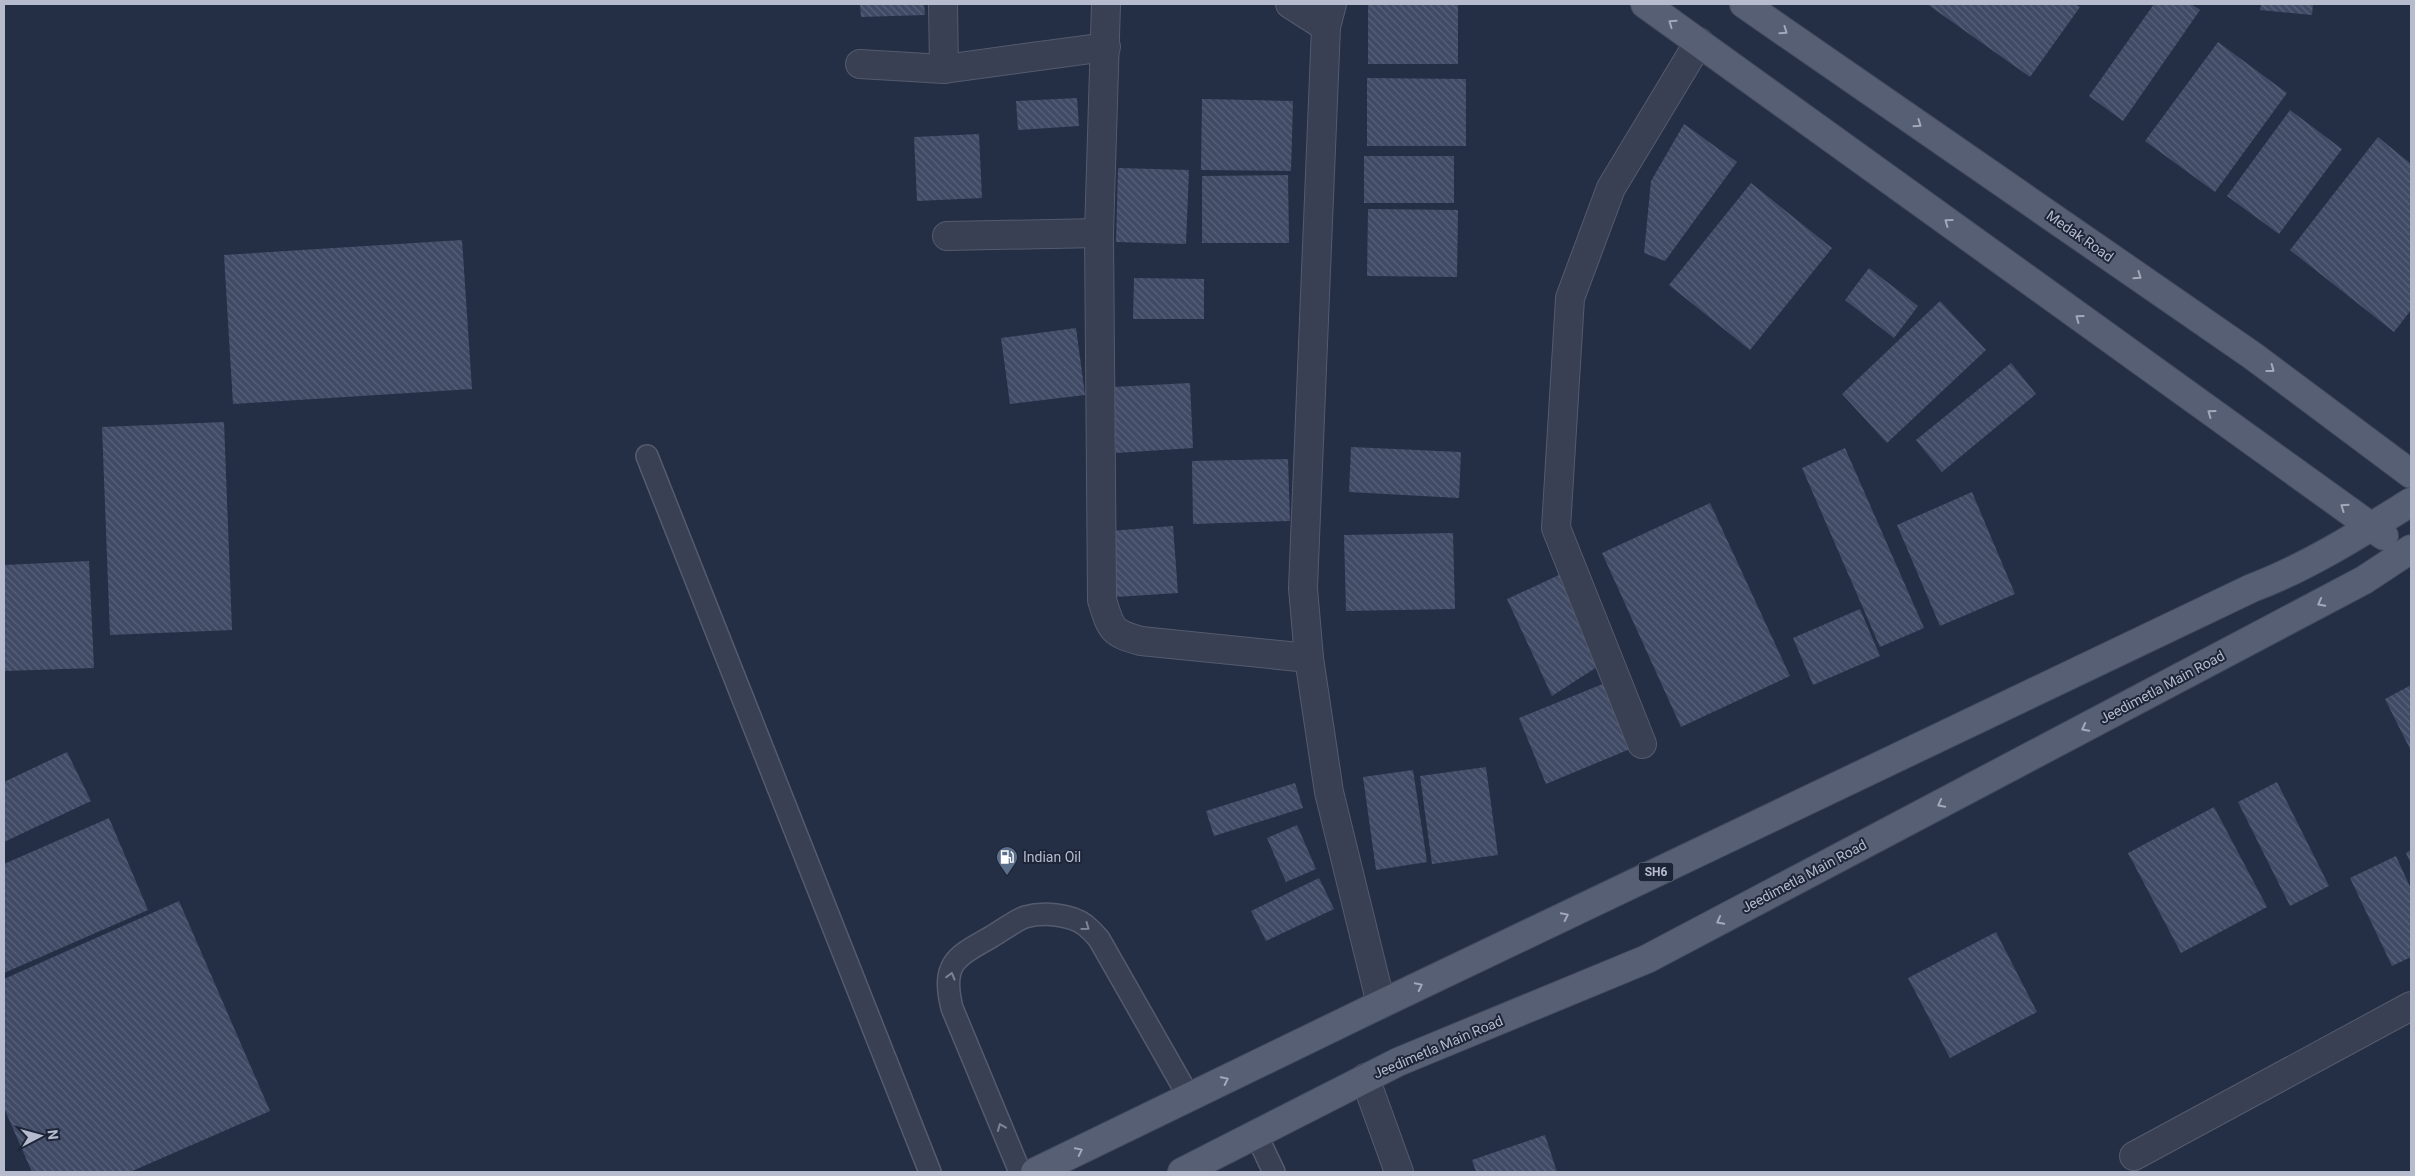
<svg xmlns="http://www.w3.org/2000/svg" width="2415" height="1176" font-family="Roboto,sans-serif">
<defs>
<pattern id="building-back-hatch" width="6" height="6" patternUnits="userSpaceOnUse" patternTransform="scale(1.25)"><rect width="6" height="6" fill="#404a65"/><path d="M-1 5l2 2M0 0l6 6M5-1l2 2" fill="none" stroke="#59627a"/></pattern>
</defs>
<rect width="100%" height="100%" fill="#242e44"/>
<g fill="url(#building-back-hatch)">
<polygon points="860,4 924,4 925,15 861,17"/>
<rect x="1368" y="4" width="90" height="60"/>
<polygon points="1927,4 2074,4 2080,7 2030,77"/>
<polygon points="2154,4 2191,4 2200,10 2123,121 2089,96"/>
<polygon points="2261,4 2313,4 2312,15 2260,10"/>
<polygon points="2218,42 2287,93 2215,192 2145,141"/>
<polygon points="1367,78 1466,79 1466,146 1367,146"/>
<polygon points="1077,98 1079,126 1018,130 1016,101"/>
<polygon points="1202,99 1293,101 1291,171 1201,170"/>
<polygon points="2290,110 2342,149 2279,234 2227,196"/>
<polygon points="1684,124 1737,162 1665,261 1644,253 1651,181"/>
<polygon points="979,134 982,198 917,201 914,137"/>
<polygon points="2378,137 2411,164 2411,310 2394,332 2290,250"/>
<rect x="1364" y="156" width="90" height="47"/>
<polygon points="1118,168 1189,170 1186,244 1116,242"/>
<polygon points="1288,175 1289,243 1202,243 1202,176"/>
<polygon points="1751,183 1832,248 1750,350 1669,285"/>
<polygon points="1368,209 1458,210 1457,277 1367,276"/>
<polygon points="462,240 472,389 233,404 224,255"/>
<polygon points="1869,268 1918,306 1894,338 1845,300"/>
<polygon points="1134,278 1204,279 1204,319 1133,319"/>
<polygon points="1940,301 1986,350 1887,443 1842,394"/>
<polygon points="1076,328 1085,395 1010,404 1001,338"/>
<polygon points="2011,363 2036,394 1942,472 1916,440"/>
<polygon points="1190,383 1193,448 1116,453 1112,387"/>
<polygon points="224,422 232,630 110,635 102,427"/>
<polygon points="1351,447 1461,452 1459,498 1349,492"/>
<polygon points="1845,448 1924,628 1880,647 1802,468"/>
<polygon points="1288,459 1290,521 1193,524 1192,461"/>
<polygon points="1972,492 2015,594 1940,626 1897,525"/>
<polygon points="1710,503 1790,676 1681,727 1602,553"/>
<polygon points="1173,526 1178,593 1115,597 1110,531"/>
<polygon points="1453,533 1455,609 1346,611 1344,535"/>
<polygon points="89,561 94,668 4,671 4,565"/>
<polygon points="1561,574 1597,667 1552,696 1507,599"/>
<polygon points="1860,609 1880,656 1813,685 1793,638"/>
<polygon points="1615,679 1642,744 1546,784 1519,718"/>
<polygon points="2411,685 2411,751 2385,699"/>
<polygon points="67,752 91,801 4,842 4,782"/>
<polygon points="1486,767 1498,855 1432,864 1420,776"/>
<polygon points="1413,770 1427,862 1376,870 1363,777"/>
<polygon points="2277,782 2329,886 2290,906 2238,802"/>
<polygon points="1295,783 1303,808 1214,836 1206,811"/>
<polygon points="2214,807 2267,907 2181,953 2128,853"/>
<polygon points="109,818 148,910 4,973 4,864"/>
<polygon points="1297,825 1316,869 1286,882 1267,838"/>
<polygon points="2411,850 2411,864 2406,853"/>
<polygon points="2396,856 2411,889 2411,957 2392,966 2350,878"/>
<polygon points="1319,878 1334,909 1266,941 1251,911"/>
<polygon points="179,901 270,1111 130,1172 32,1172 4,1108 4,979"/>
<polygon points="1996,932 2037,1012 1950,1058 1908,978"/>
<polygon points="1545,1135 1557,1172 1476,1172 1472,1160"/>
</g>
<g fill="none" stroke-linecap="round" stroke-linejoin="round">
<g stroke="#545b6e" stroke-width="24">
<g id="lane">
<polyline points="647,456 930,1172"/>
<polyline points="1256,1134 1274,1172"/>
<path d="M1020,1172L952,1008C941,963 956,957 991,937C1002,931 1014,921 1025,917C1043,912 1070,914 1085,925C1090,929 1095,934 1099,939L1189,1097"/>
</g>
</g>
<g stroke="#545b6e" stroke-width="30">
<g id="street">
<polyline points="943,4 944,69"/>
<path d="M1106,4L1099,233L1102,600C1111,629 1111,633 1141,641L1309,658"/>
<polyline points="1290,4 1326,27"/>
<polyline points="1332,4 1326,27 1303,588 1309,658 1329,792 1381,1004"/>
<polyline points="860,64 944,69 1106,47"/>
<polyline points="947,236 1099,233"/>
<polyline points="1642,744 1556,528 1570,298 1611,188 1699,42"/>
<polyline points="1365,1078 1399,1172"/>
<polyline points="2134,1156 2411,1006"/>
</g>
</g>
<g stroke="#43495d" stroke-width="30">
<g id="primary">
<polyline points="1645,4 2384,536"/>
<polyline points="1744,4 2253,356 2411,474"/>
<path d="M1035,1172L1381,1004L2252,588C2308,567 2361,533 2411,502"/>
<polyline points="1182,1172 1398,1062 1647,959 2364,580 2411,549"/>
</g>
</g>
<use href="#lane" stroke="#394054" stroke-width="21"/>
<use href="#street" stroke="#394054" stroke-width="28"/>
<use href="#primary" stroke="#575f74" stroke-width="28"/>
</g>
<defs><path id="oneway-chevron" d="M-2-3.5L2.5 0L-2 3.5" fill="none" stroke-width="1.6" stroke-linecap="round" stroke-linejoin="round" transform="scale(1.25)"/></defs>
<g stroke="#a3a9bb">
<use href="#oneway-chevron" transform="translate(1672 23) rotate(-145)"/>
<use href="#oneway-chevron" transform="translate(1784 31) rotate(35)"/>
<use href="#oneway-chevron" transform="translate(1918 124) rotate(35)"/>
<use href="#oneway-chevron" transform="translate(1948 222) rotate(-144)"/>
<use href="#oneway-chevron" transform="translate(2138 276) rotate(35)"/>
<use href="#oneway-chevron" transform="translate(2079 318) rotate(-144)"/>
<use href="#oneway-chevron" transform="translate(2271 369) rotate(37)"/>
<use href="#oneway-chevron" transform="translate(2211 413) rotate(-144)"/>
<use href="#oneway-chevron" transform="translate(2344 507) rotate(-145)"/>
<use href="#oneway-chevron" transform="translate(2321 603) rotate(152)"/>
<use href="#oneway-chevron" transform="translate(2085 728) rotate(152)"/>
<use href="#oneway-chevron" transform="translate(1941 804) rotate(152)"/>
<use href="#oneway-chevron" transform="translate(1565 916) rotate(-26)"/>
<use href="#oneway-chevron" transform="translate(1720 921) rotate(152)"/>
<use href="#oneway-chevron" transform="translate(1419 986) rotate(-26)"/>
<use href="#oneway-chevron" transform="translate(1225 1080) rotate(-26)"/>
<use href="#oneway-chevron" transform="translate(1079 1151) rotate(-26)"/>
</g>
<g stroke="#7e8497">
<use href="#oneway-chevron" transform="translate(1086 927) rotate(36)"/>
<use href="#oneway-chevron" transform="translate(951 976) rotate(-75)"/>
<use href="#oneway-chevron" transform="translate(1001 1127) rotate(-112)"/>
</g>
<defs>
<g id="fuel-pin" transform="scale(1.125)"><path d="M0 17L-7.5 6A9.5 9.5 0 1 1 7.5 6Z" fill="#5c6f8a" stroke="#1d2539"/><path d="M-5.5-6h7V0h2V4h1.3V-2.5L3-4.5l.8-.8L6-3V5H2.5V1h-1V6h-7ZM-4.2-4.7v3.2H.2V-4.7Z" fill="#fff"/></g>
</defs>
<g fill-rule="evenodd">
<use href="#fuel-pin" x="1007" y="857"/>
</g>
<g text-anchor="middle" stroke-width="4" stroke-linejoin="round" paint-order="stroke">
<rect fill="#1d2539" stroke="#888fa1" stroke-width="1" x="1638.5" y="862.5" width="35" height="19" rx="4"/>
<g font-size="12" font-weight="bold" fill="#b6bccd">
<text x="1656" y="876">SH6</text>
</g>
<g font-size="14" fill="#b6bccd" stroke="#1d2539">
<text transform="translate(2080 236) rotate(35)" y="5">Medak Road</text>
<text transform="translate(2162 687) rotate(-28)" y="5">Jeedimetla Main Road</text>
<text transform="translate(1804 876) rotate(-28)" y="5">Jeedimetla Main Road</text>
<text transform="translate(1438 1047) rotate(-23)" y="5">Jeedimetla Main Road</text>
</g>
<g font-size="14" fill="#b6bccd" stroke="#1d2539" text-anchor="start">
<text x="1023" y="862">Indian Oil</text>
</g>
</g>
<rect width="2415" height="1176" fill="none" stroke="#b6bccd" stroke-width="10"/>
<g transform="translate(40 1136) rotate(84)" stroke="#1d2539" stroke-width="4" paint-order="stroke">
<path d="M0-4L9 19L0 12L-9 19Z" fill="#b6bccd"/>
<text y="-8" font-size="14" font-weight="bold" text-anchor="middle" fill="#b6bccd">N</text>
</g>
</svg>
